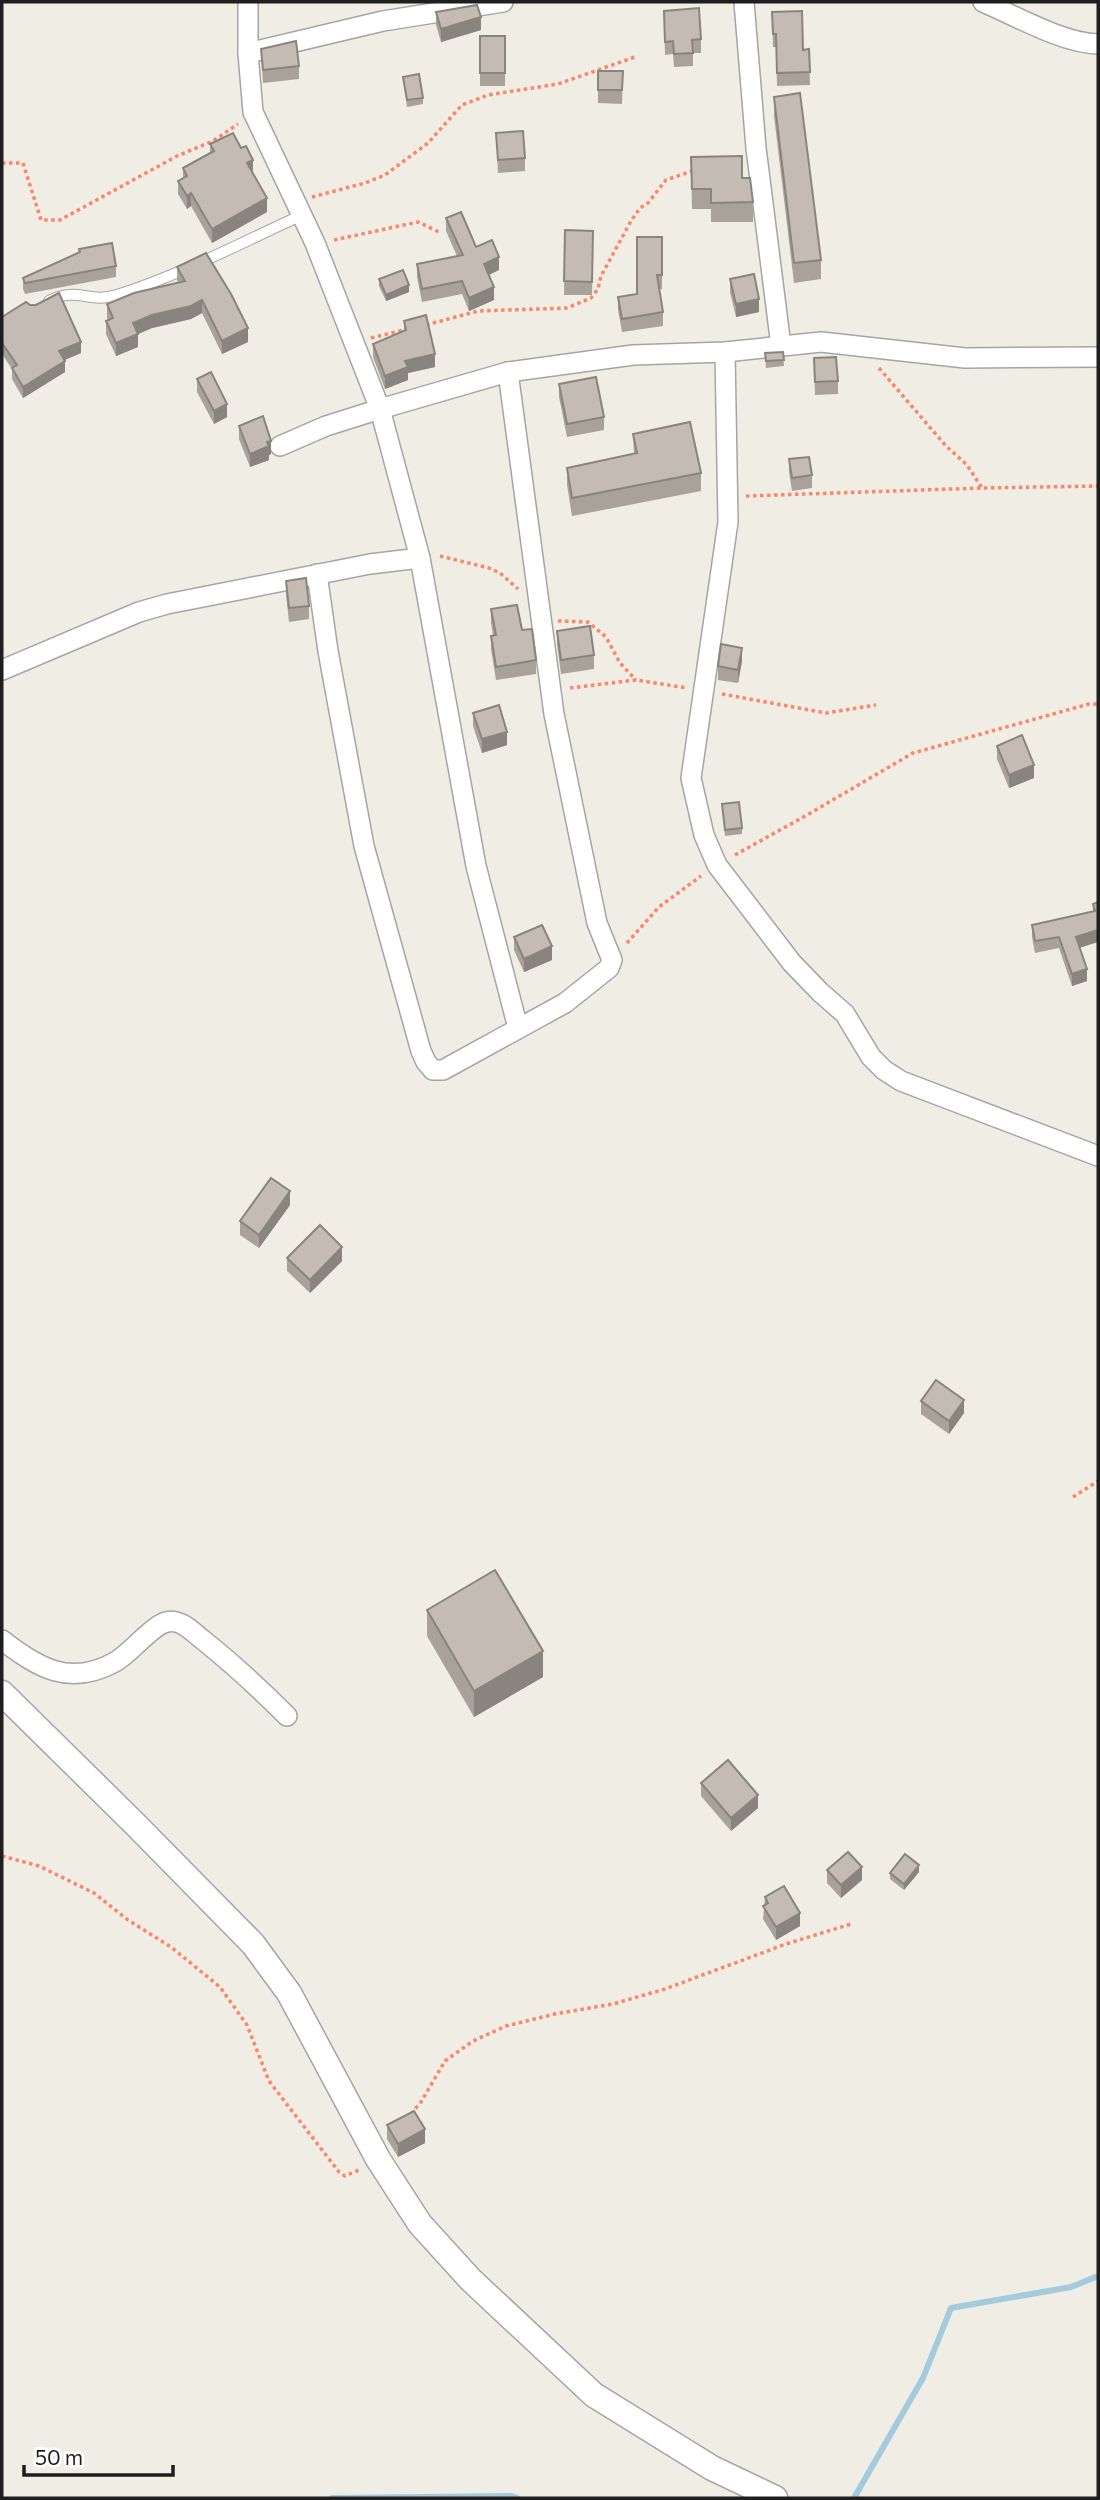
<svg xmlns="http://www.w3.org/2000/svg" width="1100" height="2500" font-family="Commissioner,sans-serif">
<rect width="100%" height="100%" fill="#efede4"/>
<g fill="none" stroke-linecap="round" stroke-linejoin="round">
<g stroke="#a4cbdd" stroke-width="6">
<polyline points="332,2498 512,2496 517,2498"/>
<polyline points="854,2498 923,2378 951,2308 1071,2287 1098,2276"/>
</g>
<g stroke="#a5a5a5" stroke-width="12">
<path id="service" d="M49,301C77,286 89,304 117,295C180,275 241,243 302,215"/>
</g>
<g stroke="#a5a5a5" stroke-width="22">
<g id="minor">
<polyline points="248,2 248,53 253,112 315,243 380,409 420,558 476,866 518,1028"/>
<polyline points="744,2 756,148 781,346"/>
<path d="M983,2C1016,16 1062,43 1098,44"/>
<polyline points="248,53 383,21 503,2"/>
<polyline points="725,352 728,522 691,778 704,835 717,865 792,963 820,992 845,1014 871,1057 884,1070 901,1081 1098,1156"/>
<polyline points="280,446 326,426 380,409 508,372 633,355 725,352 821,342 965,358 1098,357"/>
<polyline points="317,574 328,651 364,846 421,1051 426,1062 433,1070 443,1070 565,1003 609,968 612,960 597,923 554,714 508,372"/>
<polyline points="2,670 139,612 167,604 370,564 420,558"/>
<path d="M2,1640C38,1668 70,1687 115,1662C127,1655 137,1643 148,1634C156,1627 165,1619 176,1622C186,1624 195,1634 203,1640C233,1664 260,1689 287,1716"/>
</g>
</g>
<g stroke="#a5a5a5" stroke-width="27">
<polyline id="tertiary" points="2,1693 135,1824 253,1944 289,1993 378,2159 420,2224 471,2280 594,2395 712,2468 775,2498"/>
</g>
<g stroke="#fb866a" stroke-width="3.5" stroke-dasharray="3.5 3.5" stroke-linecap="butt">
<polyline points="2,163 23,163 41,220 60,220 177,156 213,141 238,124"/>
<polyline points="312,197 365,183 385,175 428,143 462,105 488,95 558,84 635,57"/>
<polyline points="334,240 418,222 439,232"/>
<polyline points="426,325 478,311 567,308 591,298 598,289 601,276 631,221 640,208 648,203 666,180 695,170"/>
<polyline points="371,338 408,329"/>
<polyline points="879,368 946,446 967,465 982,488"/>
<polyline points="746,496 982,488 1098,486"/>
<polyline points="440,556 489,568 500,573 518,589"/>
<polyline points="558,621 588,622 606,637 620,663 636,680"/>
<polyline points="570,688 636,680 687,688"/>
<polyline points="722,694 826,713 876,705"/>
<polyline points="735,855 807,815 913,753 1089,704 1098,704"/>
<polyline points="627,943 659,907 701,876"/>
<polyline points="1073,1497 1098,1481"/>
<polyline points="2,1856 39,1866 94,1893 128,1920 171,1947 220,1987 247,2025 269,2081 339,2172 345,2176 359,2170"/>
<polyline points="411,2114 421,2102 445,2061 473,2041 506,2026 555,2014 613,2004 665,1989 786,1944 851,1924"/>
</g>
<use href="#service" stroke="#fff" stroke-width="10"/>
<use href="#minor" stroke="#fff" stroke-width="19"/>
<use href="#tertiary" stroke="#fff" stroke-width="24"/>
</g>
<g fill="#a9a29a">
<polygon points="664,11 701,39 701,53 693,53 693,66 674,67 673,54 665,55"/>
<polygon points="436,12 481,30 441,42 436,25"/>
<polygon points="772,12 803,50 809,49 810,85 777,86 776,47 773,47"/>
<rect x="480" y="36" width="25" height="50"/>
<polygon points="261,49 299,66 299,79 263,83"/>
<polygon points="598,71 623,71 622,104 598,103"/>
<polygon points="403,77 423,98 423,104 407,107"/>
<polygon points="774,97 821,260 821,279 794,283 774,116"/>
<polygon points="496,133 525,158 525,171 498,173"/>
<polygon points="210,144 253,173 267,212 212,243 191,206 187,209 178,194 178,181 183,179 183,168 210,153"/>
<polygon points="691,157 742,178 753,202 753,222 711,222 711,209 692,209"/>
<polygon points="446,218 499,270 489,275 494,300 469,311 462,294 422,302 417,277 417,264 457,256 446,231"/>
<polygon points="565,230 593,231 592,295 564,295"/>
<polygon points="662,237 662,289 659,289 663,312 663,326 622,332 618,310 618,297 637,294"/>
<polygon points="79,252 116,266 116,277 25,294 23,289 23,278"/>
<polygon points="177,267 248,342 222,354 202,313 191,319 152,328 138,334 138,347 116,356 106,334 106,321 108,320 107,318 107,304 178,282 177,280"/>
<polygon points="379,279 409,292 386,301 379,286"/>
<polygon points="730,279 759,312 736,317 730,292"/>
<polygon points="2,317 81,353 65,360 65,372 23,398 12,379 12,369 2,354"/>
<polygon points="404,321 435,367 408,373 408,380 385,389 373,357 373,344 404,331"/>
<polygon points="783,352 784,366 766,368 765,353"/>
<polygon points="814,358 838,381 838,394 815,395"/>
<polygon points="197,379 227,417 214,424 197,392"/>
<polygon points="559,384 604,417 604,430 567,437 559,397"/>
<polygon points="239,426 271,454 269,455 269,460 250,467 239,439"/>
<polygon points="633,434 701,473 701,491 572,516 567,485 567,468 634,454"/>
<polygon points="789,459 812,475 812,488 792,491 789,472"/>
<polygon points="286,581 309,606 309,619 289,622 286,594"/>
<polygon points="491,609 522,630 536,660 536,674 496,680 491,649 491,636 493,635 491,623"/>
<polygon points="557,631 594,655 594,669 561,674 557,644"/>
<polygon points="742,661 738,683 718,680 718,666"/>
<polygon points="473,713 507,745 482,753 473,726"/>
<polygon points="997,746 1034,778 1009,788 997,759"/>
<polygon points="722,804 742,828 742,834 725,836"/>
<polygon points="1098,902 1080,948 1087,981 1072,986 1059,948 1035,953 1032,937 1032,925 1093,912 1093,904"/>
<polygon points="514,937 552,960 524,972 514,950"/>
<polygon points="290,1205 259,1248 240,1235 240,1221"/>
<polygon points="287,1258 342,1261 310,1293 287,1271"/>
<polygon points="921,1401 964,1413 949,1434 921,1414"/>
<polygon points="427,1610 543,1677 474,1717 427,1636"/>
<polygon points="701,1783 758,1808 731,1831 701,1796"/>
<polygon points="827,1870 862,1880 841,1898 827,1883"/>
<polygon points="919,1872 904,1890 890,1879 890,1873"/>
<polygon points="765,1897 800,1926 776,1940 763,1919"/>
<polygon points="387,2125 425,2143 398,2157 387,2139"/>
</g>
<g fill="#89847d">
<polygon points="481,17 481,30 441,42 441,29"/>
<polygon points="253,160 253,173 247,163"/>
<polygon points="191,193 191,206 187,209 187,196"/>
<polygon points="267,198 267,212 212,243 212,229"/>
<polygon points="499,257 499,270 484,277 484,264"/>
<polygon points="409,285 409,292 386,301 386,295"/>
<polygon points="494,287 494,300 469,311 469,298"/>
<polygon points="759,299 759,312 736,317 736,304"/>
<polygon points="202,300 202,313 191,319 152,328 138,334 138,347 116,356 116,343 133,323 152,315"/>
<polygon points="248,328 248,342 222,354 222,341"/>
<polygon points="81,342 81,353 59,362 59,351"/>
<polygon points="435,354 435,367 408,373 408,380 385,389 385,376 405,361"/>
<polygon points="65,361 65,372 23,398 23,387"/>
<polygon points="227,404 227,417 214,424 214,411"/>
<polygon points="271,441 271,454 269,455 269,460 250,467 250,454"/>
<polygon points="742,648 742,661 738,683 738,670"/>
<polygon points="507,732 507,745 482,753 482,739"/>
<polygon points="1034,765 1034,778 1009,788 1009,775"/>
<polygon points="1098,930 1098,942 1076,949 1076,937"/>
<polygon points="552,946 552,960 524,972 524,959"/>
<polygon points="1087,969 1087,981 1072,986 1072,974"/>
<polygon points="290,1191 290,1205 259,1248 259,1235"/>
<polygon points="342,1247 342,1261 310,1293 310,1280"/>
<polygon points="964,1400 964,1413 949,1434 949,1421"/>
<polygon points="543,1651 543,1677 474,1717 474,1691"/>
<polygon points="758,1795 758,1808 731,1831 731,1818"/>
<polygon points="919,1865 919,1872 904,1890 904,1884"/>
<polygon points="862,1867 862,1880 841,1898 841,1885"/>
<polygon points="800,1913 800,1926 776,1940 776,1927"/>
<polygon points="425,2129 425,2143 398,2157 398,2144"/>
</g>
<g fill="#c4bcb3" stroke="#89847d" stroke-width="2">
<polygon points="477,5 481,17 441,29 436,12"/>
<polygon points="699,8 701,39 692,40 693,53 674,54 673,41 665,42 664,11"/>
<polygon points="802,11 803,50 809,49 810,72 777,73 776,34 773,34 772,12"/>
<rect x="480" y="36" width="25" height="37"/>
<polygon points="296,41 299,66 263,70 261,49"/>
<polygon points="598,71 623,71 622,90 598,90"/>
<polygon points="419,74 423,98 407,100 403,77"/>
<polygon points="800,93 821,260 794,263 774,97"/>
<polygon points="523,131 525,158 498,160 496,133"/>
<polygon points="233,133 241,148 246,146 253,160 247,163 267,198 212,229 191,193 187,196 178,181 187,176 183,168 214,151 210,144"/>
<polygon points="742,156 742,178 750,178 753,202 711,203 711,189 692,189 691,157"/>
<polygon points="461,212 476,247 492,240 499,257 484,264 494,287 469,298 462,281 422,289 417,264 463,255 446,218"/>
<polygon points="565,230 593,231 592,282 564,281"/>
<polygon points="637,237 662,237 662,275 657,275 663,312 622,319 618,297 637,294"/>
<polygon points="112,243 116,266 25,283 23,278 80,252 79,249"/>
<polygon points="206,253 231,294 248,328 222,341 202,300 191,306 152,315 133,323 138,334 116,343 106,321 113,318 107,304 134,293 185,281 177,267"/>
<polygon points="403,270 409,285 386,295 379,279"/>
<polygon points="754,274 759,299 736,304 730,279"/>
<polygon points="59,293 81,342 59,351 65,361 23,387 12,368 17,365 2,343 2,317 26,302 30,305 36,305"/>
<polygon points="426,315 435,354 405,361 408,367 385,376 373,344 406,330 404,321"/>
<polygon points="783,352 784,360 766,361 765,353"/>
<polygon points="836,357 838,381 815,382 814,358"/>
<polygon points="211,372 227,404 214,411 197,379"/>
<polygon points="596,377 604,417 567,424 559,384"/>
<polygon points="263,416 271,441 267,442 269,446 250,454 239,426"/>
<polygon points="690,422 701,473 572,498 567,468 637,453 633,434"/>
<polygon points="809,457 812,475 792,478 789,459"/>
<polygon points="306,578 309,606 289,608 286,581"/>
<polygon points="517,605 522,630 532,629 536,660 496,667 491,636 496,635 491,609"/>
<polygon points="590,626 594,655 561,660 557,631"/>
<polygon points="721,644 742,648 738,670 718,666"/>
<polygon points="499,705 507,732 482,739 473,713"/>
<polygon points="1022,735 1034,765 1009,775 997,746"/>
<polygon points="739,802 742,828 725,830 722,804"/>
<polygon points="1098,902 1098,930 1076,937 1087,969 1072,974 1059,937 1035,941 1032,925 1095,911 1093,904"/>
<polygon points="542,925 552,946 524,959 514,937"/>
<polygon points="271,1178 290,1191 259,1235 240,1221"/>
<polygon points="320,1225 342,1247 310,1280 287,1258"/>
<polygon points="936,1380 964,1400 949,1421 921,1401"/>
<polygon points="495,1570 543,1651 474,1691 427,1610"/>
<polygon points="728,1760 758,1795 731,1818 701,1783"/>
<polygon points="848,1852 862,1867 841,1885 827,1870"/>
<polygon points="905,1854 919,1865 904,1884 890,1873"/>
<polygon points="784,1886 800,1913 776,1927 763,1906 768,1903 765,1897"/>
<polygon points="414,2111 425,2129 398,2144 387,2125"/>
</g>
<rect width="1100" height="2500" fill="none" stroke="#1e1e1e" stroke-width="7"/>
<path d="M24 2465v10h149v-10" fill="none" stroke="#1e1e1e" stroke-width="3.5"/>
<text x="35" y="2465" font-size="21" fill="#1e1e1e" stroke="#ffffff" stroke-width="5" paint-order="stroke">50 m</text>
</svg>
